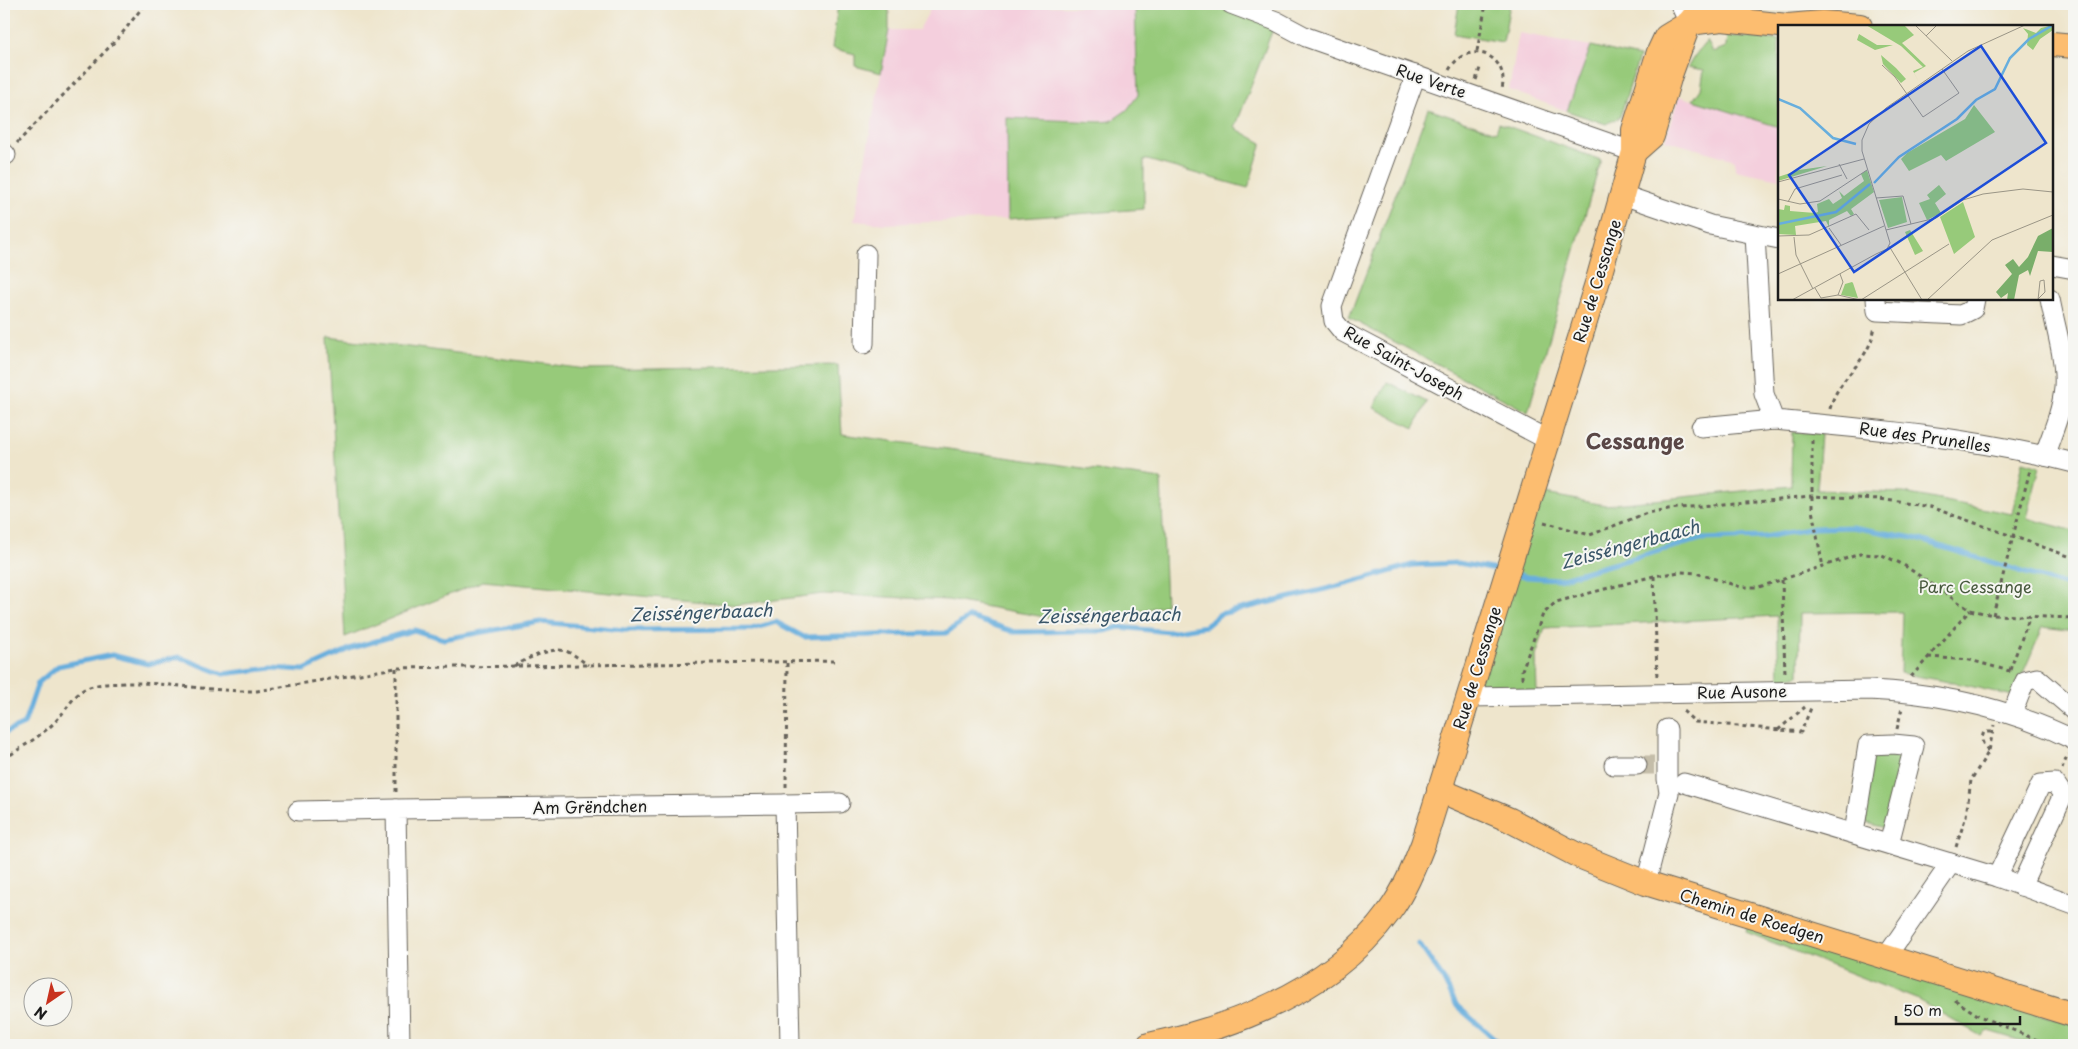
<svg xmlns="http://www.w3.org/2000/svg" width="2078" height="1049" font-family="'Playpen Sans',sans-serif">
<rect width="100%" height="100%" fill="#f6f6f2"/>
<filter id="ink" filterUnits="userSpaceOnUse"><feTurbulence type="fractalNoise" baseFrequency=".02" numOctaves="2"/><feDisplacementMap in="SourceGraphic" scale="10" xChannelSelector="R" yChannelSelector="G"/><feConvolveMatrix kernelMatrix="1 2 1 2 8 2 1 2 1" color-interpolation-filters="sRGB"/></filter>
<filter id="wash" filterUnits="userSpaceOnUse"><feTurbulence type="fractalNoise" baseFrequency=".0096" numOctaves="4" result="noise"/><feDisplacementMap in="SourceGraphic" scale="20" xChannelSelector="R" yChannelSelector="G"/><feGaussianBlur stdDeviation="1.12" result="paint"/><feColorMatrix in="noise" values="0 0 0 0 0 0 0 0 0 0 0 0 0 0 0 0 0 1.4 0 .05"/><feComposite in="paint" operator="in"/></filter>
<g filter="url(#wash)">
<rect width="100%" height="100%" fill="#eee5cc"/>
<g fill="#f4cfdd">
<polygon points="933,4 1135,7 1138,95 1127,110 1111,121 1007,118 1008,219 886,224 854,221 889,30 919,30"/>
<polygon points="1519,33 1591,46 1567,111 1509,90"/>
<polygon points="1679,96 1779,127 1779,179 1735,170 1735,160 1665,140"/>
</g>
<g fill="#97ca7a" stroke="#5a734b">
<polygon points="838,4 889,4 889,30 881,73 855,66 855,54 832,48"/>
<polygon points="1141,4 1231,4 1276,21 1235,128 1262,143 1248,188 1144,159 1144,209 1008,219 1007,118 1100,122 1111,121 1127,110 1138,95 1135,7"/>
<polygon points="1459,4 1510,4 1503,42 1454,34"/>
<path d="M1727,36L1779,40V127L1693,100L1701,89L1704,70L1688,67C1693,57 1699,50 1707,41L1713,52L1726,47Z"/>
<polygon points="1591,46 1639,57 1620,117 1606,124 1567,111"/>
<polygon points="1428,109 1496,132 1499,123 1601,160 1528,412 1349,318"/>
<polygon points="328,337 586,369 838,365 842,434 1161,479 1166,605 1084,624 948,600 823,594 736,605 483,581 345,637"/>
<polygon points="1387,382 1427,402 1414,428 1374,408"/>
<polygon points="1792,432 1821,434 1817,490 1904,493 2012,514 2023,461 2040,466 2027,518 2074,531 2074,631 2043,627 2013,696 1965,685 1900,673 1902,612 1800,613 1799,675 1779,679 1777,616 1545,628 1536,656 1537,697 1468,697 1530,498 1545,494 1605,505 1791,486"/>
<polygon points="1871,749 1909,749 1889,829 1860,821"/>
<polygon points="1748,923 2074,1025 2074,1045 2035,1045 1988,1031 1981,1036 1916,999 1746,932"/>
</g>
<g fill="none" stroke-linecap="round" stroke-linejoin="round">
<g stroke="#67aedd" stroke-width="5">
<polyline points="1513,573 1527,577 1559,579 1701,539 1764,537 1814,528 1852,527 1914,538 2074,588"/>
<polyline points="4,733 24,724 38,683 58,666 112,655 148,664 179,657 223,674 272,668 304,670 352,648 414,630 444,639 540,622 625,630 752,629 776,622 804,637 946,633 969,617 1015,632 1105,631 1119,627 1169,632 1206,626 1220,614 1347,584 1412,565 1458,563 1502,571"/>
<polyline points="1419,944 1442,977 1457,1006 1502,1045"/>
</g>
</g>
</g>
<g filter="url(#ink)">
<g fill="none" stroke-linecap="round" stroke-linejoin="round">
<polyline stroke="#c4bda9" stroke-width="19" stroke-dasharray="19 9" stroke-linecap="butt" points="1637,765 1654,765"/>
<g stroke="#66625a" stroke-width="21">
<g id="minor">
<polyline points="1231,4 1276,21 1306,37 1634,152"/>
<polyline points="1680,4 1689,23"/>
<polyline points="1416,75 1332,306 1334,321 1343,332 1548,440"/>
<polyline points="4,153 6,155"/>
<polyline points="1623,195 1710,225 1779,239"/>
<path d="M1755,235L1764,394L1774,420C1875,429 1976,438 2074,463"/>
<polyline points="2052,265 2074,269"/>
<polyline points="1876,299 1877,311 1961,315 1973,309 1975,299"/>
<polyline points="864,344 866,254"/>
<polyline points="1701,427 1774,420"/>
<path d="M2044,456C2052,434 2062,411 2064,388C2066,359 2055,327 2050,299"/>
<path d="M1468,697L1869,690C1942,693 2009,708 2074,740"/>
<polyline points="2012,714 2025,681 2037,678 2074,710"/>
<polyline points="1614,765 1637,765"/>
<polyline points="1684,783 1997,877 2074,905"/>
<polyline points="785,804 840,803"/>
<polyline points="298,811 396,809"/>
<polyline points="1854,833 1868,745 1893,744 1914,746 1889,844"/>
<polyline points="1997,877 2041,784 2055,783 2063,795 2021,886"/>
<polyline points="1646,883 1669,793 1667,779 1667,729"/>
<polyline points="1886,957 1951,863"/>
<polyline points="400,1045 396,809 785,804 790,1045"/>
</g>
</g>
<g stroke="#66625a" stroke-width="26">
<g id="major">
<polyline points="2052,44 2074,46"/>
<polyline points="1634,152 1652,136 1670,75 1689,23 1700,9 1712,4"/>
<polyline points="1439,790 1510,820 1579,856 1646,883 2074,1015"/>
<path d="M1149,1045C1238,1026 1334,988 1389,912C1404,892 1414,867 1423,844L1598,280L1634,152V130L1659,52L1666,37L1689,23L1722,19L1788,26L1822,23L1860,26"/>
</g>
</g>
<g stroke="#66625a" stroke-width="3" stroke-dasharray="4 4" stroke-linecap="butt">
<polyline points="1477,51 1486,4"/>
<path d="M1449,70C1467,38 1510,54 1502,89"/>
<polyline points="1476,80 1481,65"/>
<polyline points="17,143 120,36 145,4"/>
<path d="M1830,409C1838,375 1869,365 1875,326"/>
<polyline points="1812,440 1812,510 1823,567"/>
<polyline points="1544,522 1590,535 1647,513 1668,509 1812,496 1880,499 1930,507 2074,558"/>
<polyline points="1654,576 1657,678"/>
<polyline points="1782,580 1785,674"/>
<polyline points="1993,615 2030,470"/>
<polyline points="1928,657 1970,660 2013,672"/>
<path d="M514,666C527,659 553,645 568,652C575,655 582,661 588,665"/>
<polyline points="2010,670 2030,616"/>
<polyline points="1911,677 1970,610"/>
<polyline points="1522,679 1522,670 1543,614 1556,602 1654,576 1680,572 1696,573 1741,587 1759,587 1860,554 1882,555 1902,564 1970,610 1993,615 2074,618"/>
<polyline points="1683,711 1695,722 1801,732 1811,708"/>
<polyline points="1897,729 1902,708"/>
<polyline points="1778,730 1805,707"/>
<path d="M1988,751C1983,744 1980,741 1984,732H1993"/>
<path d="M4,759C23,746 47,733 61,715C68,707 76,692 87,688C99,683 112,684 125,683C169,682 213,692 257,691L396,668L836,661"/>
<polyline points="2062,769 2068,754"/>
<polyline points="786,787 787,663"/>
<polyline points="396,792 396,668"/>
<polyline points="1956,847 1966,816 1971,780 1989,751 1994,725"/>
<polyline points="1955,1000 1979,1016 2049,1045"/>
</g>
<use href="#minor" stroke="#fff" stroke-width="19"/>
<use href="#major" stroke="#fcbd6f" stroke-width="24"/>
</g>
</g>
<g text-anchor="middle" stroke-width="4" stroke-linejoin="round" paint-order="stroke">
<g font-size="16" fill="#1c1c1c" stroke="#f6f6f2">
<text transform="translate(1431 81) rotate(19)" y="6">Rue Verte</text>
<text transform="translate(1597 281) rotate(-73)" y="6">Rue de Cessange</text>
<text transform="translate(1404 363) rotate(29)" y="6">Rue Saint-Joseph</text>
<text transform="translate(1925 437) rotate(8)" y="6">Rue des Prunelles</text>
<text transform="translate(1477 668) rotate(-73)" y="6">Rue de Cessange</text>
<text transform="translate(1742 692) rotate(-1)" y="6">Rue Ausone</text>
<text transform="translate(590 807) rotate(-1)" y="6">Am Grëndchen</text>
<text transform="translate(1752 916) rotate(17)" y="6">Chemin de Roedgen</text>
</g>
<g font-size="16" fill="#47593d" stroke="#f6f6f2">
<text x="1975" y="593">Parc Cessange</text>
</g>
<g font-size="18" font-style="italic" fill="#3a5669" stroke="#f6f6f2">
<text transform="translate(1630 545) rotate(-15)" y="6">Zeisséngerbaach</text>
<text transform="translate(701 613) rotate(-2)" y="6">Zeisséngerbaach</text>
<text transform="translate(1109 616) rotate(-1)" y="6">Zeisséngerbaach</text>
</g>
<g font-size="21" font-weight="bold" fill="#5a4746" stroke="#f6f6f2">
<text x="1635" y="449">Cessange</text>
</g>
</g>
<g transform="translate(1778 25)">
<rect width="275" height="275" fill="#eee5cc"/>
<path d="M88,0H126L136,10L124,18L148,41L136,48L141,57L135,46L145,42L123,21ZM275,0V5L262,14L255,25L249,20L250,9L245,3L258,8L263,3ZM81,9L99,20H115L97,25L79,15ZM103,30L118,43L128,54L123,58L105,39ZM196,80L217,107L168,136L163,130L131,146L123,134L129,128L187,94ZM49,141L0,156V152L21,145ZM89,145L96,167L73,184L76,189L73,191L69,186L51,195V202L48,196L17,201L18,210L0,209V184L6,185L7,180L12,181V186L37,188L40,187L39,179L51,174L55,179L64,173L61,166L66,171L86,156L83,149ZM161,160L168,169L157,178L163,188L149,195L141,178L152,174L149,170ZM124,172L129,197L110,203L101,175ZM185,177L197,212L176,229L162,192ZM132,205L145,226L137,230L127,207ZM74,257L75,258L80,273L63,270L67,259Z" fill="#97ca7a"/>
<path d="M275,203V227L260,226L252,251L250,245L241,250L236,275H229L230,268L223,273L218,267L234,249L227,240L235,234L241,242L250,232L260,211Z" fill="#79ae6a"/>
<path fill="none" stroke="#67aedd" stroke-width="2.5" d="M0,74L22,83L55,113L78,119M96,158L121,132L179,94L198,75L217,64L232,33L251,14L275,0M0,199L58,187L92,159"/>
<path fill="none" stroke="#9a9586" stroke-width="1" d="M137,0L174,36M148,11L159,0M104,40L117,52L145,92L181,68L164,44M61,139L69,154M0,157L86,134M98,173L125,171L133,199M0,174L22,179L42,176L89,145M10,177L17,164L64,150M51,203L63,220M108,205L158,193L185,175L205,169L245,164L275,167M0,211L31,210L78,189L91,205M16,212L18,230L35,264M111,221L144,275M98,229L109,224L112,218L84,126V115L91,99L108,83L190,26L247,0M0,249L106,201M62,249L65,257L60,270L82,275M37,263L43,273L60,270M14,275L98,229M83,275L171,219M149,275L214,215L275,190M260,275L262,256L266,255L267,267L260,274"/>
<path fill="#1d4ed8" fill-opacity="0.15" stroke="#1d4ed8" stroke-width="2.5" d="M203,21L268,118L76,247L11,150Z"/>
<rect width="275" height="275" fill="none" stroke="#1c1c1c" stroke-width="2.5"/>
</g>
<rect width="2078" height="1049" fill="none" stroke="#f6f6f2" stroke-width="20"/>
<g transform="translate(48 1002) rotate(214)"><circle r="24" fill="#f6f6f2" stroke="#9f9f9c"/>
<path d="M0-4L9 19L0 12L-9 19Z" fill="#c8321e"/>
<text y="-8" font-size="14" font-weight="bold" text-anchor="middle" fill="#1c1c1c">N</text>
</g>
<path d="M1896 1016v8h124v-8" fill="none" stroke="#1c1c1c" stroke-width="2.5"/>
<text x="1903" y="1016" font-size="15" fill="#1c1c1c" stroke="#f6f6f2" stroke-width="4" paint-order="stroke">50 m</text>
</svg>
